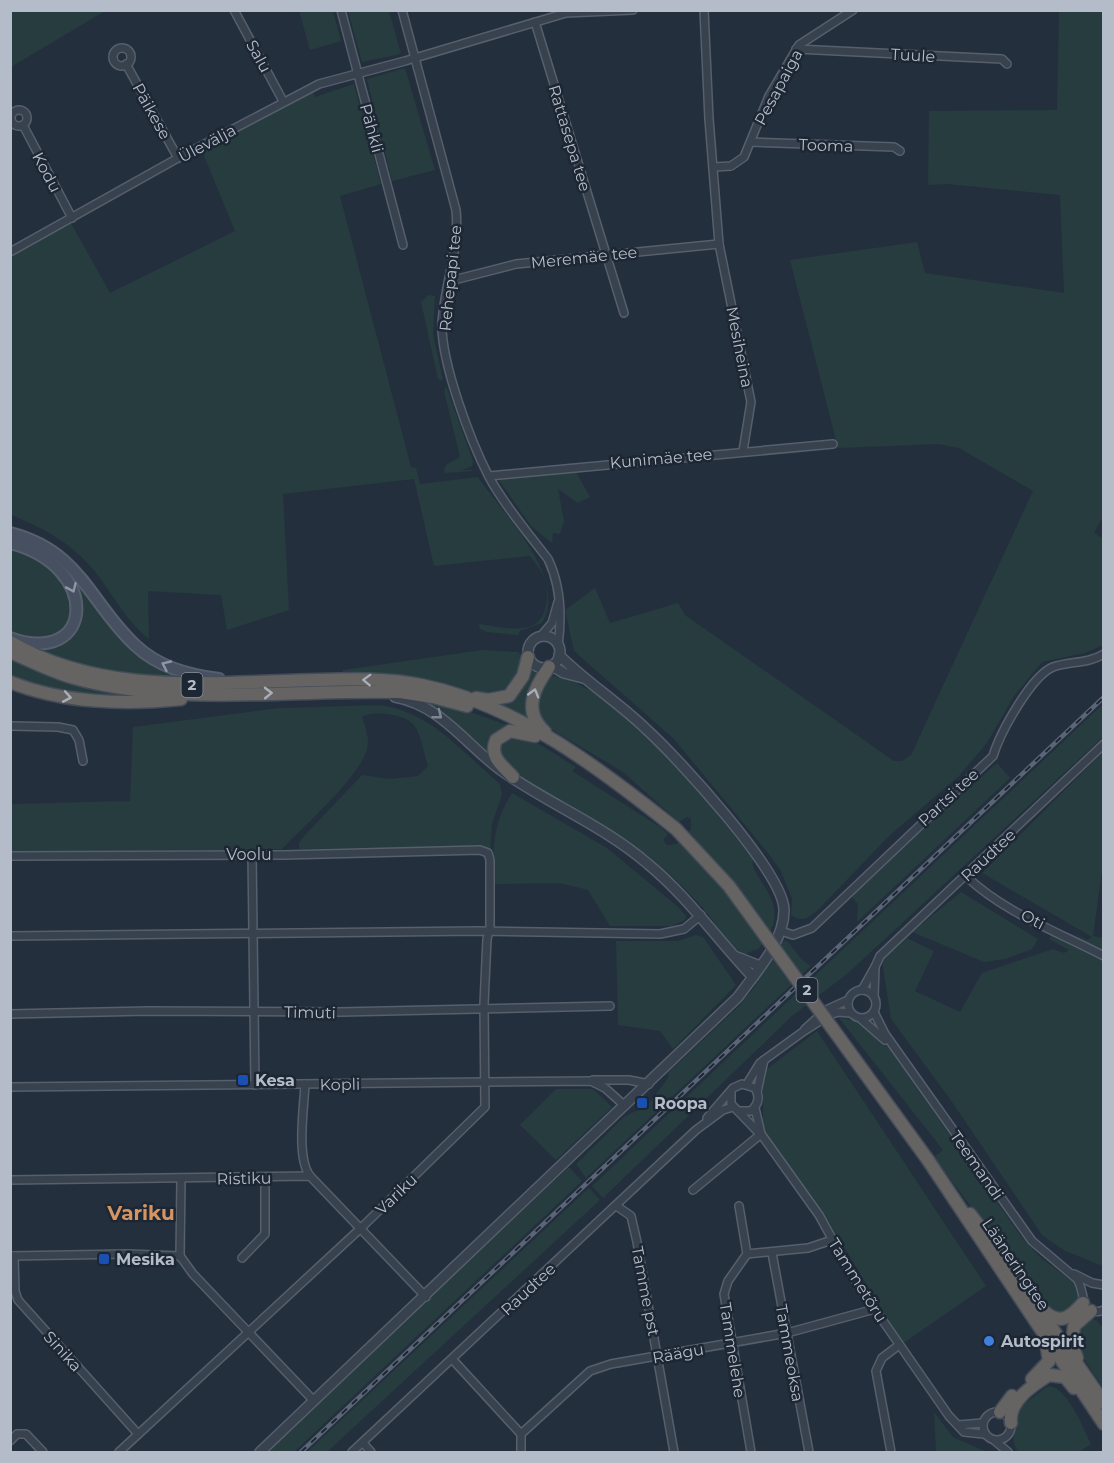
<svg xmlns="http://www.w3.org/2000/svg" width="1114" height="1463" font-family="Montserrat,sans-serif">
<rect width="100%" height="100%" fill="#242f3e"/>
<g fill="#263c3f">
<polygon points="11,10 105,10 105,11 11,67"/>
<polygon points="299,11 333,11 341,41 310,50"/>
<polygon points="348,11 389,11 401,54 362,62"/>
<path d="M1059,11H1103L1104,515L1094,533L1103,538V645L1085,653L1042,662L1014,696L987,743L958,777L890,835L817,911C807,918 802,923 791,915L792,899L781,871L768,853L674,739L574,651L565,610L595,588L610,623L678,603L685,615L894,761H902L911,755L1033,491L959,448L938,444L838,448L790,260L917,242L925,273L1064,293L1060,195L947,184L928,185L929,111L1057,110Z"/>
<polygon points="405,68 435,170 392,181 367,79"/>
<path d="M354,84L381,184L340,196L411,467L416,468L420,484L478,477C503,514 569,578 542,623L520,631L518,635L487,632L480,629L479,624C494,626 516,632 531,626C547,621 550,594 545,580C542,571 535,563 530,556L434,566L414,479L283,494L289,610L227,630L221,595L148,591L149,639C129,624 115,599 100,578C75,545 48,530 11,515L10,256L71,223L110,293L235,231L202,151L313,91L315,97Z"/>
<polygon points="428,295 435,296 433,335 443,380 440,380 438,379 421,302"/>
<polygon points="446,386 473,461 472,466 462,470 474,470 472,471 446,473 444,470 446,465 460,457 444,391"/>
<polygon points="575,470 590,497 578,503 558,489 564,521 560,534 553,533 552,543 531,526 498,479"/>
<path d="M11,549C106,572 75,668 11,633Z"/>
<path d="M77,581L121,637L194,680C140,680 90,670 40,650C78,645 90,615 77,581Z"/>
<path d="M482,650L518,652L522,657C524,673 510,691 494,695C474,699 446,684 426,680C399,675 371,674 343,674V670Z"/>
<polygon points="10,657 142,696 82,696 11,679"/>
<path d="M531,667L539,672C526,688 525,703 532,723L494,704Z"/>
<path d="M554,676C627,691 707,803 753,859C748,880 800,904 758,949L747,953L746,957L739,951C724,938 714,921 701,906C672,873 636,844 598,822C571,806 505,779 499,747L504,738C527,730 556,756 576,767L572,771L660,827L668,834L663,840L667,845L677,844L691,829V819L687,817L679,822L623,772L551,729L542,719L537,700L547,679Z"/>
<polygon points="423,701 453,706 510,726 493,736 489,756 448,718"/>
<polygon points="1103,704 1103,737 847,974 792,1016 603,1198 592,1186"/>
<path d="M381,705C432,713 462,752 500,784L502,795L492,824L490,850L483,847L299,849V843L304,836L362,775L389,779L418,776L428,766C424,755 421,733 413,724C404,714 373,710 362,717C365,726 370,739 367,749C360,777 304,826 282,849L11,853L10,804L130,801L133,727L279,708Z"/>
<polygon points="1103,752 1103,864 1093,936 1104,938 1103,1266 1065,1251 1042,1235 950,1099 891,1019 882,961 907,938 934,951 915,991 960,1012 982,973 1053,949 1064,953 1069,950 1049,939 1051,936 1075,947 1085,941 1072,932 1087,940 1092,937 982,873"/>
<polygon points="997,763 1010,778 857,922 858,904 850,895"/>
<path d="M512,793L607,848L677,906L686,916L685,920L672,926H610L588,890L559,883L494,884C492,849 493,823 512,793Z"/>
<polygon points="961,892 1038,939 1032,949 1005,959 984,962 912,932"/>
<polygon points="696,935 703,937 736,985 673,1049 660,1031 618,1025 616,941 678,941"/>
<path d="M786,940C796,950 799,960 811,966L586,1178L576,1164L625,1116L646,1107L668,1078L669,1072L739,1006L753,989L779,945Z"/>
<path d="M839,1018C860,1019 874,1033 888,1047L1023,1239L1041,1258L1076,1284L1080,1294L1075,1307L1060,1315L1041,1300L934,1157L943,1150Z"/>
<polygon points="817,1031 986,1286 902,1344 822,1210 763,1130 763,1087 767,1069"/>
<polygon points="556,1089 593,1089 612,1107 556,1160 520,1125"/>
<polygon points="569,1167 582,1181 294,1452 266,1452"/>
<polygon points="589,1188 600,1200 327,1452 307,1452"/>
<path d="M1088,1317L1097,1321L1103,1328V1388C1088,1363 1067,1344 1088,1317Z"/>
<path d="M1048,1386C1067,1386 1083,1428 1091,1444L1079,1452H1018C1009,1439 1015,1422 1020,1407Z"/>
<polygon points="934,1412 953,1437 987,1452 936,1452"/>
</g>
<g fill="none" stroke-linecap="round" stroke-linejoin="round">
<g stroke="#565f6c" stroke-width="10">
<g id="minor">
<polyline points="234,10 283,101"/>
<polyline points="341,10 403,245"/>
<path d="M402,10L456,210C460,250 444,285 442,324C441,363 471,442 489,477C505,506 528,533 548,559C561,586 562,616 558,646"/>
<polyline points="704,10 709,119 719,244 751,402 743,451"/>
<polyline points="535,22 624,313"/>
<circle cx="122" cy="57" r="9"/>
<polyline points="796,49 1002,59 1007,64"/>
<polyline points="126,64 178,158"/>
<circle cx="19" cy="118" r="8"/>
<polyline points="23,125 72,218"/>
<polyline points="751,142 894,147 900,151"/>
<polyline points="714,167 731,166 744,157 769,96 799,45 853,10"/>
<polyline points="10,252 178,158 319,84 405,61 566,13 633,10"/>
<polyline points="450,281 516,264 719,244"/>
<polyline points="489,476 833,444"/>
<polyline points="541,636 552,623 558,602"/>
<polyline points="10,726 58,727 73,730 79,740 83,761"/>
<polyline points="252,854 255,1085"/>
<polyline points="10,856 284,855 480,850 488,853 490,860 490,928 487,939 484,1004 485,1107 361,1228 119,1452"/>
<path d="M966,876C1003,912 1058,932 1104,956"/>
<path d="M781,931L793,935L812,928L993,756C1000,733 1031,676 1053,667C1070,661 1087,664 1104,654"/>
<polyline points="10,936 477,931 660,934 684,929 701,915"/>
<circle cx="862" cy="1004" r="14"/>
<polyline points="862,990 875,967"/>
<polyline points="874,997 875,967 880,956 1104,744"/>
<path d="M874,1012L885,1034L1032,1241L1077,1279C1086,1291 1079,1319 1104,1310"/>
<polyline points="10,1014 148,1011 341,1012 610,1006"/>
<polyline points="861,1019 885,1040"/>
<polyline points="805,1029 826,1010 848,1000"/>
<polyline points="593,1080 629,1080 649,1084"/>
<path d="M305,1084C304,1107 296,1158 310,1176"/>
<polyline points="747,1084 760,1063 804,1031 829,1015 838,1012 850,1013"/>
<polyline points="10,1087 591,1081 605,1088 625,1106"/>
<polyline points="757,1092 764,1060"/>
<polyline points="755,1108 761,1134 819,1215 856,1282 949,1416 964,1432 984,1434"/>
<polyline points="738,1111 759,1133"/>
<path d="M707,1118L733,1088L742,1084L755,1088C760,1096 759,1104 751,1111H738L731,1104V1092"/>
<polyline points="10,1180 310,1176 426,1297"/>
<polyline points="693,1190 761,1134"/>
<polyline points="739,1206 747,1254 728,1281 724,1294 751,1452"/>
<polyline points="618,1207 631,1216 637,1242 674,1452"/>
<polyline points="772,1253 809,1452"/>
<polyline points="747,1254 808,1248 832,1240"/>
<polyline points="10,1256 128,1254 180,1256 193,1274 314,1401"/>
<polyline points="14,1256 15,1291 18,1300 138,1434"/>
<polyline points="180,1256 181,1179"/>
<polyline points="242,1258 265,1234 265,1178"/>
<polyline points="1074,1274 1092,1283 1104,1285"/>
<polyline points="453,1360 521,1434"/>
<circle cx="997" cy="1426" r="14"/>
<polyline points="958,1425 983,1423"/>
<polyline points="10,1441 17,1434 26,1434 43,1452"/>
<polyline points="995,1441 1008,1452"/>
<polyline points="363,1443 371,1452"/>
<polyline points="352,1452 696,1130 723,1110 733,1107"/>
<polyline points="521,1452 521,1434 590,1371 611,1364 787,1333 875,1309"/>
<polyline points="891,1452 876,1371 882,1358 899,1345"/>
</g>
</g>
<g stroke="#565f6c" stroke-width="12">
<g id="tertiary">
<circle cx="544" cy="652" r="16"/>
<polyline points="552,666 564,673 583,678"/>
<path d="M395,697C441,705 466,745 502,771C549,804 604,826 648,864C688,897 717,939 753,977"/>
<polyline points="737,957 760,966"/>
<path d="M260,1452L738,997C756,972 785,941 784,909C782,871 677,757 646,729C618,702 586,682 559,655"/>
</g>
</g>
<g stroke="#565f6c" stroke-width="14">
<g id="secondary">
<path d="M10,533C81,551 89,602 135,645C158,667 188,675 219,679"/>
<path d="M10,543C102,566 95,668 10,638"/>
</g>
</g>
<g stroke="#434c59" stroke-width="15">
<g id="trunk">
<path d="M10,642C104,697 214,682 317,680C352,679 386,678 421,685C516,704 601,769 676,829"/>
<path d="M10,652C31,661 52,672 74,678C179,707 292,689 400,692L433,697L467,706"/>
<path d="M10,682C62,703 126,705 181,699"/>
<polyline points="476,698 488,700 509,696 523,676 528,657"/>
<path d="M545,732C522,711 534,688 549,667"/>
<path d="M513,777C502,765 489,757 496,740L510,731L535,736"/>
<polyline points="928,1160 1104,1424"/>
<polyline points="970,1214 997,1249 1104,1403"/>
<path d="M1043,1310C1059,1326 1070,1318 1083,1303"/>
<polyline points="1077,1358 1072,1345 1074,1326 1091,1311"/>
<polyline points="1032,1379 1049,1361 1046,1341"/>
<polyline points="1000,1412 1012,1396"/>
<path d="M1011,1423C1008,1401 1033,1385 1049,1375L1065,1377L1074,1388"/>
</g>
</g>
<use href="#minor" stroke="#38414e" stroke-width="7"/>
<use href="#tertiary" stroke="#38414e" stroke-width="9"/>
<use href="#secondary" stroke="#465061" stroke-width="10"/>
<use href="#trunk" stroke="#656462" stroke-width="12"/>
<g stroke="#5a6575" stroke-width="4.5">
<polyline id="rail" points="301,1452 1104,697"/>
</g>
<use href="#rail" stroke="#1d2633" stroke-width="2" stroke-dasharray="7" stroke-linecap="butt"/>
<g stroke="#434c59" stroke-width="15" stroke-linecap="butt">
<polyline id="trunk-bridge" points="676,829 729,886 928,1160"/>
</g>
<use href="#trunk-bridge" stroke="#656462" stroke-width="12"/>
</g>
<defs><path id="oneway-chevron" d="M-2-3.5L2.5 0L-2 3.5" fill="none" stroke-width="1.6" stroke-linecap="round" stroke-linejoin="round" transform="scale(1.5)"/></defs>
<g stroke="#8e96a5">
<use href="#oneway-chevron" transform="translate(72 588) rotate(66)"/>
<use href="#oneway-chevron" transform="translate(166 665) rotate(-155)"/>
</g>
<g stroke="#a8afba">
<use href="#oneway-chevron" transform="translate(367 680) rotate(-178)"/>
<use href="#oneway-chevron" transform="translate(268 693) rotate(-1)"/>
<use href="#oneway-chevron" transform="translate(534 693) rotate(-74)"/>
<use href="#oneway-chevron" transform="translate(67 697) rotate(10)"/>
</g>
<use stroke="#7c8592" href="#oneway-chevron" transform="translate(438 715) rotate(38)"/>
<g fill="#1a4fb4" stroke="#1d2633" stroke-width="2">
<rect x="237" y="1074" width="12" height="12" rx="3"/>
<rect x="636" y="1097" width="12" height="12" rx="3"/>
<rect x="98" y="1253" width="12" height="12" rx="3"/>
</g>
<circle fill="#3f7fe0" stroke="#1d2633" stroke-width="2" cx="989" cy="1341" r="6"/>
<g text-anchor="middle" stroke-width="5" stroke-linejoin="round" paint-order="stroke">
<g fill="#1d2633" stroke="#878f9c" stroke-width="1.5">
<rect x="181.5" y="673" width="21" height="24" rx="4.5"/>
<rect x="796.5" y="978" width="21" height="24" rx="4.5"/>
</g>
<g font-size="15" font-weight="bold" fill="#b4bcc9">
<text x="192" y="690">2</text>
<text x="807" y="995">2</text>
</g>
<g font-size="16" fill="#b4bcc9" stroke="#1d2633">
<text transform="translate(913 55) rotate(3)" y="6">Tuule</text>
<text transform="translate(259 56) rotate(61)" y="6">Salu</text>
<text transform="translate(778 87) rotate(-62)" y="6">Pesapaiga</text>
<text transform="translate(152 111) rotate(61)" y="6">Päikese</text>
<text transform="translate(372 128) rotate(75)" y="6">Pähkli</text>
<text transform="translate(570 138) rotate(73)" y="6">Rattasepa tee</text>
<text transform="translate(207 143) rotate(-28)" y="6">Ülevälja</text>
<text transform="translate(826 145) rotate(2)" y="6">Tooma</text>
<text transform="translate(47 172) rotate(62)" y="6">Kodu</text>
<text transform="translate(584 257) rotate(-6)" y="6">Meremäe tee</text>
<text transform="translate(450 278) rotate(-84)" y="6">Rehepapi tee</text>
<text transform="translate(740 347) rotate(79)" y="6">Mesiheina</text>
<text transform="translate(661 458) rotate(-5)" y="6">Kunimäe tee</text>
<text transform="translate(948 797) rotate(-43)" y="6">Partsi tee</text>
<text x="249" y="860">Voolu</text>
<text transform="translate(988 855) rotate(-43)" y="6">Raudtee</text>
<text transform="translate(1033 919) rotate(27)" y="6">Oti</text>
<text transform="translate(310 1012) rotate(1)" y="6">Timuti</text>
<text transform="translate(340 1084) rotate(-1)" y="6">Kopli</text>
<text transform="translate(977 1165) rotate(55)" y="6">Teemandi</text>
<text transform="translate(244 1178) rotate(-1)" y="6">Ristiku</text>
<text transform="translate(396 1194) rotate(-44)" y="6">Variku</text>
<text transform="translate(1016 1264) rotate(56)" y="6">Lääneringtee</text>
<text transform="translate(858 1280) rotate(58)" y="6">Tammetõru</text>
<text transform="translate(528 1289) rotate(-43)" y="6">Raudtee</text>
<text transform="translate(646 1291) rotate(79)" y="6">Tamme pst</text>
<text transform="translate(733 1350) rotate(81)" y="6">Tammelehe</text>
<text transform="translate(63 1351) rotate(48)" y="6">Sinika</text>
<text transform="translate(678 1353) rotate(-10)" y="6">Räägu</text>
<text transform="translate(790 1353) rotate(80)" y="6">Tammeoksa</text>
</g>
<g font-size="16" font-weight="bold" fill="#b4bcc9" stroke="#1d2633" text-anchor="start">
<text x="255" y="1086">Kesa</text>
<text x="654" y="1109">Roopa</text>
<text x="116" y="1265">Mesika</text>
<text x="1001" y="1347">Autospirit</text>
</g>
<g font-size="20" font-weight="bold" fill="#d59563" stroke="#1d2633">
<text x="141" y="1220">Variku</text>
</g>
</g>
<rect width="1114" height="1463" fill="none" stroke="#b4bcc9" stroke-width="24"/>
</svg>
